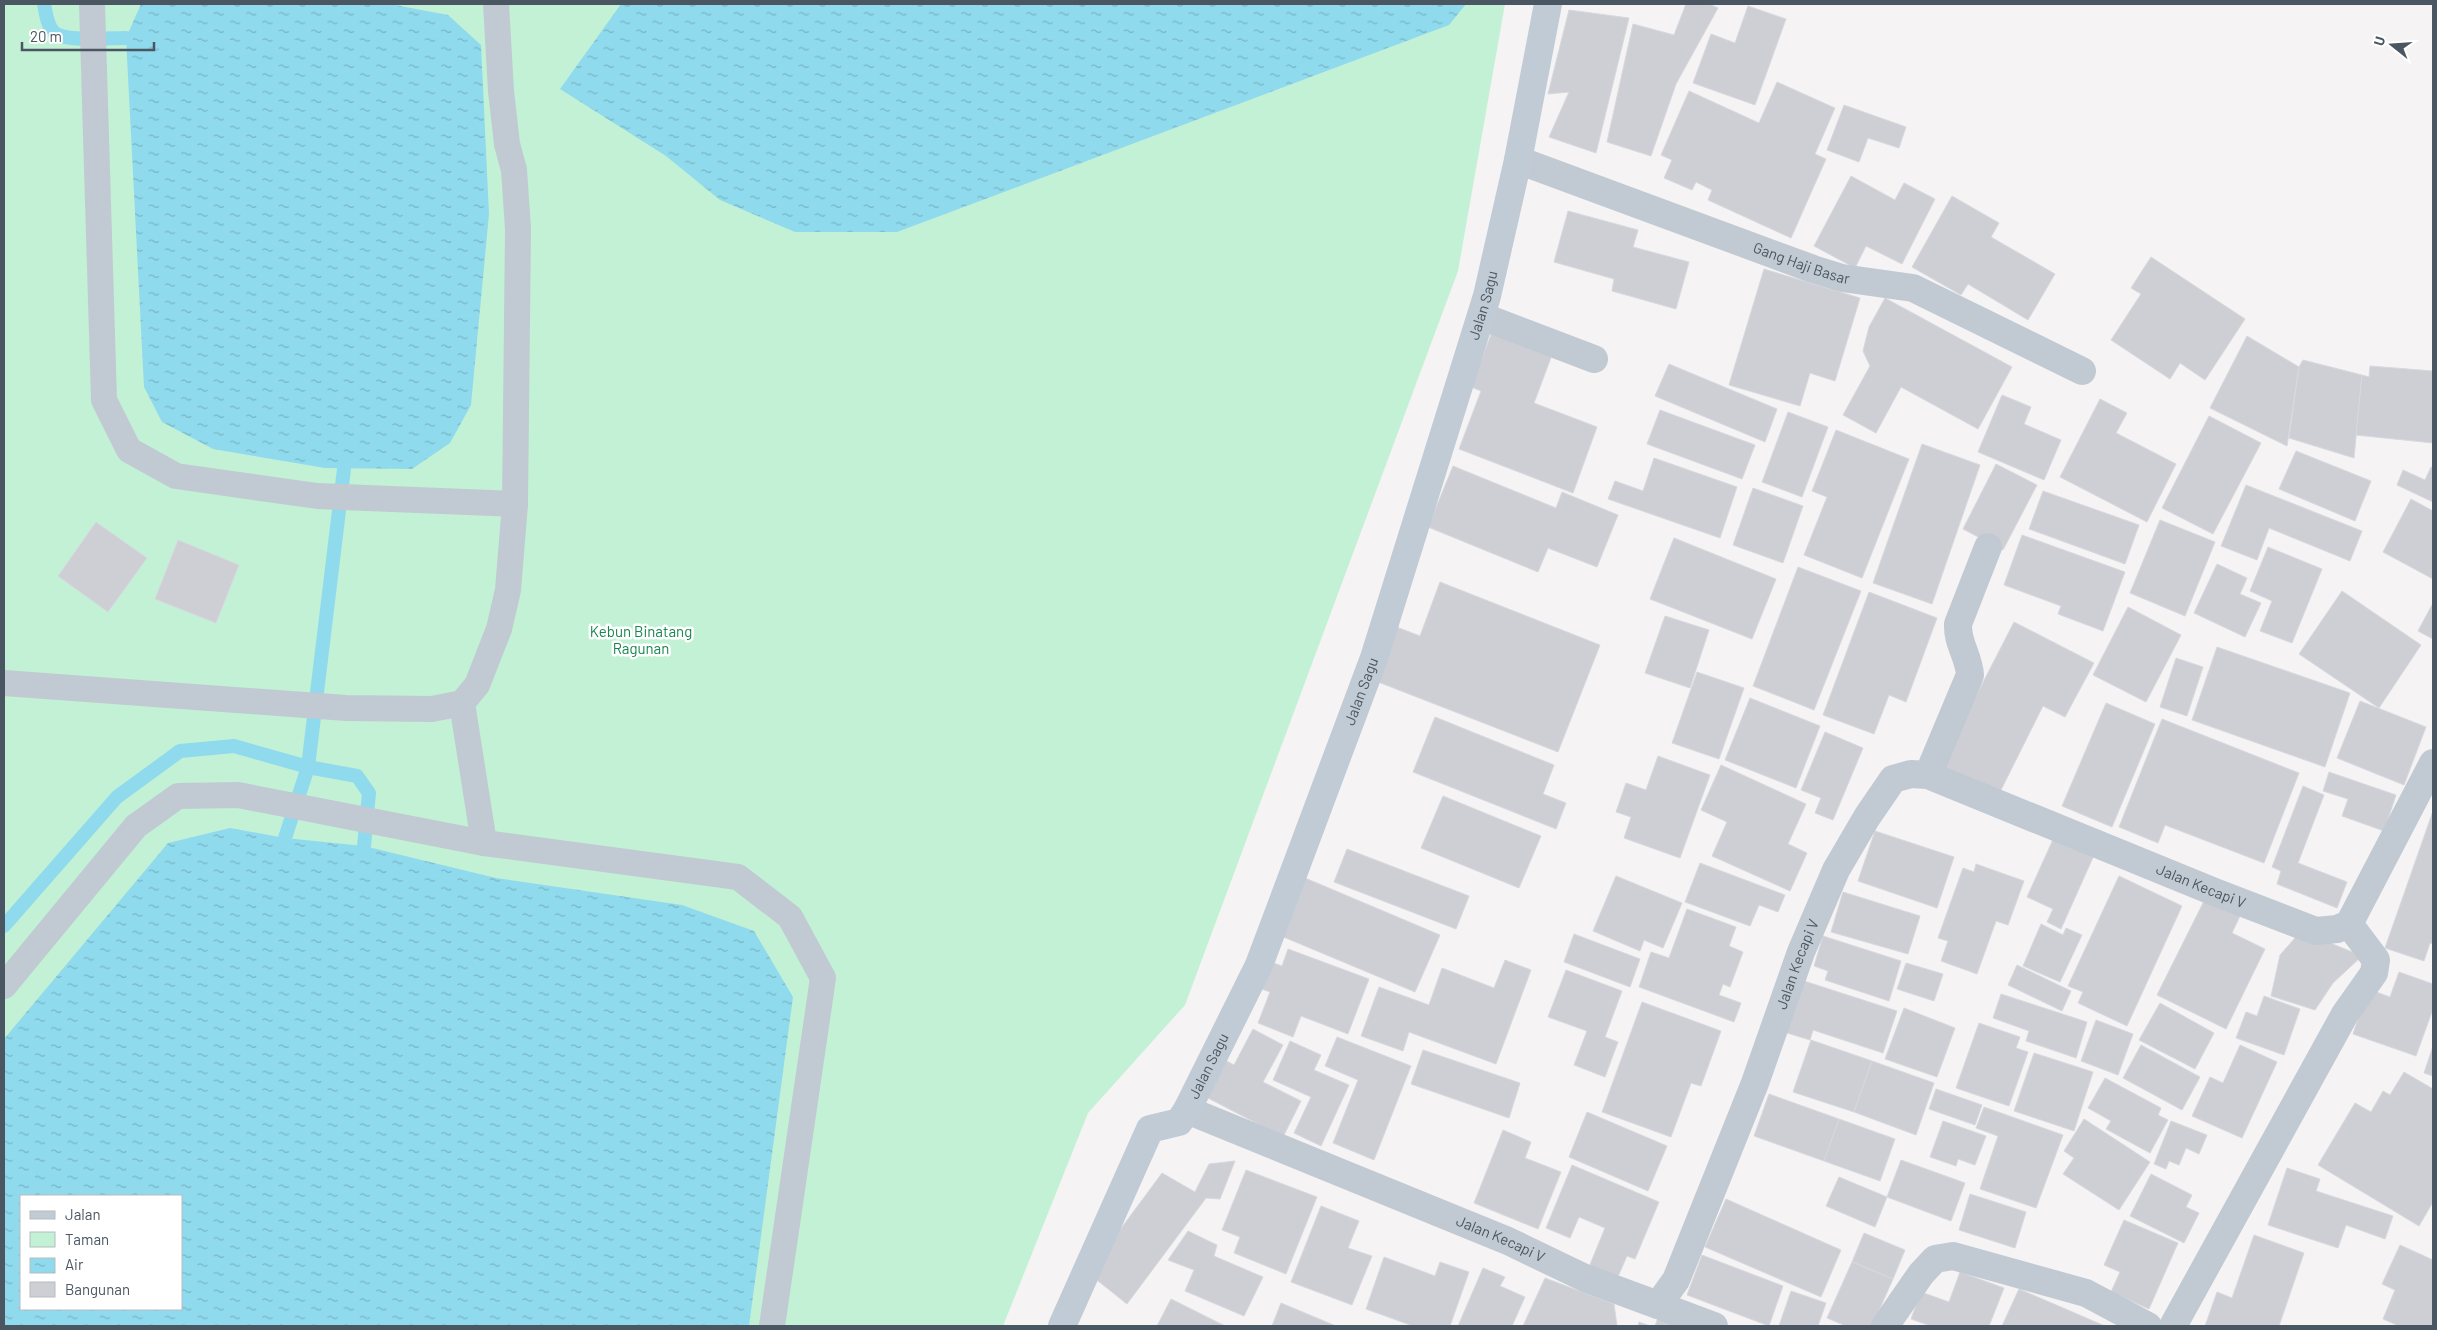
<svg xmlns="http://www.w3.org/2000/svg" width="2437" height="1330" font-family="Barlow,sans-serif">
<defs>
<pattern id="water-ripples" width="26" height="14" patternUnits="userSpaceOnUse" patternTransform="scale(1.25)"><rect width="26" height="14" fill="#90daee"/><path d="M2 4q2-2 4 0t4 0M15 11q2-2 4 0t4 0" fill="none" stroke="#78b4c4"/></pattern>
</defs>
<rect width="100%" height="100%" fill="#f5f3f3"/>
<path fill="#c3f1d5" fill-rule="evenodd" d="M4,4H1505L1458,271L1185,1005L1088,1113L1003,1326H4ZM21,1196H181V1309H21Z"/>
<g fill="url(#water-ripples)" fill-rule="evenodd">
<polygon points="141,4 390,4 448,15 481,45 489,214 471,405 450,443 412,469 325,468 213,449 162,422 144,387 126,38"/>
<polygon points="621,4 1466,4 1449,25 897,232 795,232 720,200 666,156 560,89"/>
<path d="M230,828L285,838L364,846L496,878L682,905L754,931L793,997L749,1326H4V1039L168,843ZM21,1196H181V1309H21Z"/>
</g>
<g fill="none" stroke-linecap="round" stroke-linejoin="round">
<g stroke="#90daee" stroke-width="14">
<path d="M44,4C46,13 47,27 55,33C66,42 112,38 126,38"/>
<polyline points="285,838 308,767 344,469"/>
<polyline points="4,926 117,797 180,751 234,746 308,767 357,776 369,793 364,846"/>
</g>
</g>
<g fill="#cdcfd5" stroke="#d7d9de">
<polygon points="1686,4 1709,4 1718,8 1676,84 1651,156 1607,142 1633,24 1674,35"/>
<polygon points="1748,6 1786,19 1755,105 1693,83 1711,34 1735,43"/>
<polygon points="1569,10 1629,18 1596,153 1549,137 1569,92 1548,94"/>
<polygon points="1777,82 1835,108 1815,154 1826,159 1791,238 1708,200 1712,190 1696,182 1692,190 1664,178 1672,160 1661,155 1689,91 1759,123"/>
<polygon points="1844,105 1906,127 1899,148 1868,138 1859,162 1827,150"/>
<polygon points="1851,176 1895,200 1904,183 1935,199 1902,264 1866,246 1855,268 1814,246"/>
<polygon points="1952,196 1999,223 1991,237 2055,274 2028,320 1968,284 1961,295 1912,267"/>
<polygon points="1568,211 1638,230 1633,247 1689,262 1676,309 1612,291 1614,279 1554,262"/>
<polygon points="2151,257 2245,319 2205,380 2180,363 2170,379 2111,340 2141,294 2131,288"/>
<polygon points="1764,269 1860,298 1835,381 1810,373 1800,406 1729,385"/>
<polygon points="1885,298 2012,367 1978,429 1901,387 1876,433 1843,415 1870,366 1863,351 1869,327"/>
<polygon points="1492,332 1552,355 1534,403 1597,427 1573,493 1459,449 1481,391 1471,387"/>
<polygon points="2247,336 2299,367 2287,446 2210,408"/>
<polygon points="2303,360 2362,375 2354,458 2289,438 2299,367"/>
<polygon points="1669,364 1777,409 1765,442 1655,396"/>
<polygon points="2370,366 2433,371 2433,443 2356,435 2362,375 2369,377"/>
<polygon points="2002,395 2031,407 2024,424 2061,440 2044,480 1978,452"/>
<polygon points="2100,399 2127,413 2116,433 2176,464 2147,522 2060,477"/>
<polygon points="1660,410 1755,445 1742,479 1647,444"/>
<polygon points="1788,412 1828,427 1802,497 1762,482"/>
<polygon points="2209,416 2261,443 2213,534 2162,508"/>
<polygon points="1836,430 1909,459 1862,578 1804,555 1827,497 1812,491"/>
<polygon points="1922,444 1980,465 1932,604 1873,583"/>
<polygon points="2296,451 2371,481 2355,521 2279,489"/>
<polygon points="1654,458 1737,487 1720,538 1608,499 1615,481 1643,491"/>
<polygon points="1996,464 2037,485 2003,550 1963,529"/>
<polygon points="1453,466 1556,508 1562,492 1618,515 1597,567 1548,548 1538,572 1428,527"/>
<polygon points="2431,467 2433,467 2433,502 2397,485 2403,470 2425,480"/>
<polygon points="2246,485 2362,531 2350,561 2269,528 2257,560 2221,546"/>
<polygon points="1753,488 1803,506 1783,563 1733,545"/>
<polygon points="2043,491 2139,525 2125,564 2029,529"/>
<polygon points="2411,499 2433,511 2433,579 2383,552"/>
<polygon points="2160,520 2215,542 2185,616 2130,593"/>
<polygon points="96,522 147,558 108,612 58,576"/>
<polygon points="2022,535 2125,572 2103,631 2058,614 2061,606 2004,585"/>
<polygon points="1674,538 1776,579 1752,639 1650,599"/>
<polygon points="178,540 239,565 216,623 155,599"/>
<polygon points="2268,547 2322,569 2292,643 2260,631 2272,601 2250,591"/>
<polygon points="2217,564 2247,578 2240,594 2261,603 2245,637 2194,613"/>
<polygon points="1798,567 1861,591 1814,710 1753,686"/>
<polygon points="1440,582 1600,645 1558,752 1373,680 1394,626 1420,636"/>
<polygon points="2342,591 2421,645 2379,708 2299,654"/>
<polygon points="1869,592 1937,618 1906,702 1889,695 1874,734 1823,715"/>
<polygon points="2433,603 2433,639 2418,631"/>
<polygon points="2128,607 2181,635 2146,702 2093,675"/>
<polygon points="1665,616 1709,630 1690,688 1645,673"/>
<polygon points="2014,622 2094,663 2065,717 2043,706 1998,796 1940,766"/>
<polygon points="2217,647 2350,693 2325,767 2192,720"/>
<polygon points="2176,658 2203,667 2187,716 2160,707"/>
<polygon points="1697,672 1744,688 1719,759 1672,743"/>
<polygon points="1750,698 1820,726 1796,788 1725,760"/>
<polygon points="2360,701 2426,727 2404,785 2337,758"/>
<polygon points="2106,703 2155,724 2112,827 2062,806"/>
<polygon points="1435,717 1554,765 1543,794 1566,803 1556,829 1413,772"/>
<polygon points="2162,719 2299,773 2264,863 2165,825 2158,843 2119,827"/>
<polygon points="1825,732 1863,748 1833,820 1815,813 1821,798 1801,790"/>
<polygon points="1658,756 1710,775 1680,858 1624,838 1631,817 1616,812 1626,783 1646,790"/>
<polygon points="1721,765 1806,804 1788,844 1807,853 1790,891 1712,856 1727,822 1701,810"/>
<polygon points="2329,772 2396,795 2384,831 2342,816 2348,799 2323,791"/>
<polygon points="2303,786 2324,795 2298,863 2347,882 2337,908 2277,884 2281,871 2272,867"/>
<polygon points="1443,796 1541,836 1519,888 1421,848"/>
<polygon points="2433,811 2433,944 2430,943 2424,961 2385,948"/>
<polygon points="1875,831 1954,857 1937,908 1858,881"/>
<polygon points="2055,835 2095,853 2061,929 2047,922 2053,909 2027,897"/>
<polygon points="1347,849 1469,896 1456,929 1334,882"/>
<polygon points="1700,863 1785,895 1778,912 1759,905 1750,926 1685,902"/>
<polygon points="1976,864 2024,881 2008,925 1996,921 1977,974 1941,961 1948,941 1938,938 1963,868 1974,872"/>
<polygon points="1298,875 1440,935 1415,992 1274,933"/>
<polygon points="1616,876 1682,903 1663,948 1644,940 1640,951 1593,931"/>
<polygon points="2119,876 2182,906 2127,1026 2078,1003 2083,992 2068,986"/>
<polygon points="1843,892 1920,916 1908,954 1831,932"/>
<polygon points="2205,899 2240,916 2232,933 2265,949 2226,1029 2157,995"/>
<polygon points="1687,909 1736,927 1729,946 1743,952 1730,987 1723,984 1719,995 1741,1003 1734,1022 1639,987 1651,952 1669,958"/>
<polygon points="2041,924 2063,935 2066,928 2082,935 2060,982 2023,966"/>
<polygon points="2301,931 2362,956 2333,983 2315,1010 2271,996 2280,955"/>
<polygon points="1574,934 1640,959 1630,987 1564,962"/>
<polygon points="1823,936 1901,961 1889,1001 1825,980 1828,971 1814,966"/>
<polygon points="1288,949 1369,979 1348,1034 1301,1016 1293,1037 1258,1023 1270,992 1256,987 1266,960 1282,966"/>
<polygon points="1505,960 1531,970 1496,1064 1409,1032 1403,1051 1361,1036 1379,987 1429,1005 1442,968 1494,988"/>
<polygon points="1906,963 1943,974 1934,1001 1897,989"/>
<polygon points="2017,965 2071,991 2062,1011 2008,985"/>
<polygon points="1566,970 1622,991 1605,1037 1618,1042 1605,1077 1574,1065 1587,1031 1548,1017"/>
<polygon points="2399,972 2433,984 2433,1009 2416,1056 2353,1034 2368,989 2390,997"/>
<polygon points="1801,980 1897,1011 1883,1053 1813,1030 1810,1040 1784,1032"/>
<polygon points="2001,994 2087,1022 2076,1058 2026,1041 2029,1031 1993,1018"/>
<polygon points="2264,996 2300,1009 2284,1055 2236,1038 2246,1012 2257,1016"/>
<polygon points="1642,1002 1721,1031 1701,1086 1691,1083 1671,1137 1602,1112"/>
<polygon points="2160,1003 2214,1033 2195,1069 2139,1040"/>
<polygon points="1904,1008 1955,1028 1937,1077 1885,1059"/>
<polygon points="2096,1020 2133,1034 2118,1075 2081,1061"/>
<polygon points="1979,1023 2020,1037 2016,1048 2028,1052 2009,1106 1956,1088"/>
<polygon points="1253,1029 1283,1045 1263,1082 1301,1101 1283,1137 1204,1096 1223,1059 1234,1065"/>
<polygon points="1337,1037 1411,1066 1374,1160 1333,1143 1358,1080 1325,1066"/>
<polygon points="1811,1040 1872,1061 1854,1112 1793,1092"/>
<polygon points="1290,1041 1321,1055 1314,1070 1349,1085 1321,1146 1294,1133 1311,1097 1273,1080"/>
<polygon points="2141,1045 2200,1077 2182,1110 2123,1078"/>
<polygon points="2240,1045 2277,1062 2242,1138 2192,1116 2210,1077 2223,1083"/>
<polygon points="2433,1046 2433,1076 2424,1073"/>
<polygon points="1423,1050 1520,1083 1509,1118 1411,1084"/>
<polygon points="2034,1053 2093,1072 2074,1131 2014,1111"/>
<polygon points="1872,1061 1934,1083 1916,1135 1854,1112"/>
<polygon points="2404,1072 2433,1089 2433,1202 2419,1226 2318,1165 2355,1103 2371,1112 2383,1091 2390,1095"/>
<polygon points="2105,1078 2161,1108 2158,1115 2168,1120 2150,1153 2106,1129 2111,1121 2088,1108"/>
<polygon points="1936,1089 1982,1105 1975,1125 1929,1109"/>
<polygon points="1769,1094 1839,1119 1824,1161 1754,1136"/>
<polygon points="1984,1107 2063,1135 2036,1208 1980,1189 1998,1136 1976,1128"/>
<polygon points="1587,1112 1667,1146 1648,1191 1569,1157"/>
<polygon points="1839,1119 1895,1139 1880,1181 1824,1161"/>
<polygon points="2084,1119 2150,1162 2119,1210 2063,1174 2074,1158 2064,1151"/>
<polygon points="1943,1121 1986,1136 1975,1165 1958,1159 1956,1166 1930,1157"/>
<polygon points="2171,1121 2207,1135 2199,1154 2186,1148 2179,1165 2169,1161 2166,1169 2154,1164"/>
<polygon points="1503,1130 1531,1142 1525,1158 1561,1172 1538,1229 1474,1203"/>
<polygon points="1901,1160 1965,1183 1951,1221 1887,1197"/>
<polygon points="1235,1161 1220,1199 1206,1198 1127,1304 1088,1273 1162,1173 1195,1192 1209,1164"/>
<polygon points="1572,1165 1659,1202 1635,1259 1627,1256 1617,1279 1589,1267 1605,1228 1579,1217 1570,1238 1546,1228"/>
<polygon points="2287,1168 2320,1179 2316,1191 2393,1216 2385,1239 2346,1225 2338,1248 2268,1225"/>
<polygon points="1246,1170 1317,1197 1286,1274 1234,1253 1240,1237 1222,1230"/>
<polygon points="2151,1174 2192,1195 2186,1207 2199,1213 2184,1243 2130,1216"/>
<polygon points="1839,1177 1887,1197 1875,1227 1826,1206"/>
<polygon points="1970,1194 2026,1212 2015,1248 1959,1230"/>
<polygon points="1726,1199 1841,1250 1821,1297 1705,1247"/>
<polygon points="1321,1206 1359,1221 1348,1248 1372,1256 1352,1305 1291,1282"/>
<polygon points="2124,1220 2178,1243 2149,1309 2111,1292 2120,1272 2104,1265"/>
<polygon points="1188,1231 1217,1245 1214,1256 1263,1277 1244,1316 1185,1291 1194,1270 1168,1260"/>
<polygon points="1864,1233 1905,1250 1893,1279 1852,1262"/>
<polygon points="2254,1235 2304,1253 2279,1326 2205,1326 2217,1292 2232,1298"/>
<polygon points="2400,1245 2433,1260 2433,1326 2399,1326 2383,1319 2395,1290 2382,1284"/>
<polygon points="1702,1255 1783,1286 1769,1326 1687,1295"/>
<polygon points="1384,1257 1435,1276 1440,1262 1469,1272 1450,1326 1413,1326 1366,1309"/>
<polygon points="1852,1262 1893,1279 1872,1326 1846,1326 1827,1318"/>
<polygon points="1483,1268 1505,1277 1500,1286 1525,1297 1512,1326 1458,1326"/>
<polygon points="1960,1272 2004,1288 1989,1326 1931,1326 1911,1319 1921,1292 1949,1302"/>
<polygon points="1545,1278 1614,1304 1617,1326 1523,1326"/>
<polygon points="2019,1289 2105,1326 2002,1326"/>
<polygon points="1791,1291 1826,1303 1818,1326 1779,1326"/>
<polygon points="1171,1299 1225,1326 1157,1326"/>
<polygon points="1281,1303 1336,1326 1272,1326"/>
<polygon points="1661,1310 1704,1326 1655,1326"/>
<polygon points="1639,1322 1650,1326 1638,1326"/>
</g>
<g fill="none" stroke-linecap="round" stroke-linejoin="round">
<g stroke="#c1cad2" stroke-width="26">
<polyline points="92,4 104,400 129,450 176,476 317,496 515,504"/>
<polyline points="4,683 346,708 432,709 462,703 477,685 499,629 508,590 515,504 518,229 514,170 507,144 501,91 496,4"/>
<polyline points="462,703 484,843"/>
<polyline points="4,986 136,826 178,796 238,795 484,843 738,877 790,917 823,978 772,1326"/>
</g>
<g stroke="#c1cad2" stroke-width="28">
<path id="s1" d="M1518,160L1813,269L1842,278L1913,288L2082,371"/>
<polyline points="1481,316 1594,359"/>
<path d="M1928,775L1970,675C1969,657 1957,643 1958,624L1988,547"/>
<path id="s2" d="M1187,1110L1508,1241L1585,1278L1658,1305L1676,1280L1755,1083L1801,952L1836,870L1867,817L1893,779L1911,774L1928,775L2217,893L2316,931L2337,929L2349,924L2433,763"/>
<polyline points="1658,1305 1714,1326"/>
<polyline points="1885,1326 1921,1274 1935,1259 1953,1256 2086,1293 2148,1326"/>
<polyline points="2173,1326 2345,1014 2374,973 2376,960 2349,924"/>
</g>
<path stroke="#c1cbd6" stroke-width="28" id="s3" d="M1062,1326L1150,1129L1179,1122L1187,1110L1259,965L1374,658L1487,296L1518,160L1548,4"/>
</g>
<g text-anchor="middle" stroke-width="5" stroke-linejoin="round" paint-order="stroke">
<g font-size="15" fill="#4a5661" stroke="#fff">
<text dy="5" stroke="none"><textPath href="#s1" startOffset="302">Gang Haji Basar</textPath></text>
<text dy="5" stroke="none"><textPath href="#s3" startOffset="1119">Jalan Sagu</textPath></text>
<text dy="5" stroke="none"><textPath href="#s3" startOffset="714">Jalan Sagu</textPath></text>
<text dy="5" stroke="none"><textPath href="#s2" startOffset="1419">Jalan Kecapi V</textPath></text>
<text dy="5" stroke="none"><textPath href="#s2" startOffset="879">Jalan Kecapi V</textPath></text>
<text dy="5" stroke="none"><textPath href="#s3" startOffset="309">Jalan Sagu</textPath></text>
<text dy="5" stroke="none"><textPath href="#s2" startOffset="339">Jalan Kecapi V</textPath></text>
</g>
<g font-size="15" fill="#17864f" stroke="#fff">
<text x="641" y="637">Kebun Binatang<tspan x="641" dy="17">Ragunan</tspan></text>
</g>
</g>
<rect width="2437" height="1330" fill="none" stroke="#4a5661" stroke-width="10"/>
<rect x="20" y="1195" width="162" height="115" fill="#ffffff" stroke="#b7bbc0"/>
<rect x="30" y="1211" width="25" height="8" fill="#c1cbd6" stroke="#b7bbc0"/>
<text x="65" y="1220" font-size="15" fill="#4a5661">Jalan</text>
<rect x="30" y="1232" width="25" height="15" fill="#c3f1d5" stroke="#b7bbc0"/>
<text x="65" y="1245" font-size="15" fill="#4a5661">Taman</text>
<rect x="30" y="1258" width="25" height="15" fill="url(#water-ripples)" stroke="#b7bbc0"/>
<text x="65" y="1270" font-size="15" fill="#4a5661">Air</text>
<rect x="30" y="1282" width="25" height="15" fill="#cdcfd5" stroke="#b7bbc0"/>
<text x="65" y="1295" font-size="15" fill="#4a5661">Bangunan</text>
<g transform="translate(2392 45) rotate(287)" stroke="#ffffff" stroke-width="4" paint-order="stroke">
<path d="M0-4L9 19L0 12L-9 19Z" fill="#4a5661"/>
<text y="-8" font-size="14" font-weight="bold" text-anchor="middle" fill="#4a5661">U</text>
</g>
<path d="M22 42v8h132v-8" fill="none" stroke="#4a5661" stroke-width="2.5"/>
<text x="30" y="42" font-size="15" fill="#4a5661" stroke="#ffffff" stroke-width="4" paint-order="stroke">20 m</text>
</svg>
